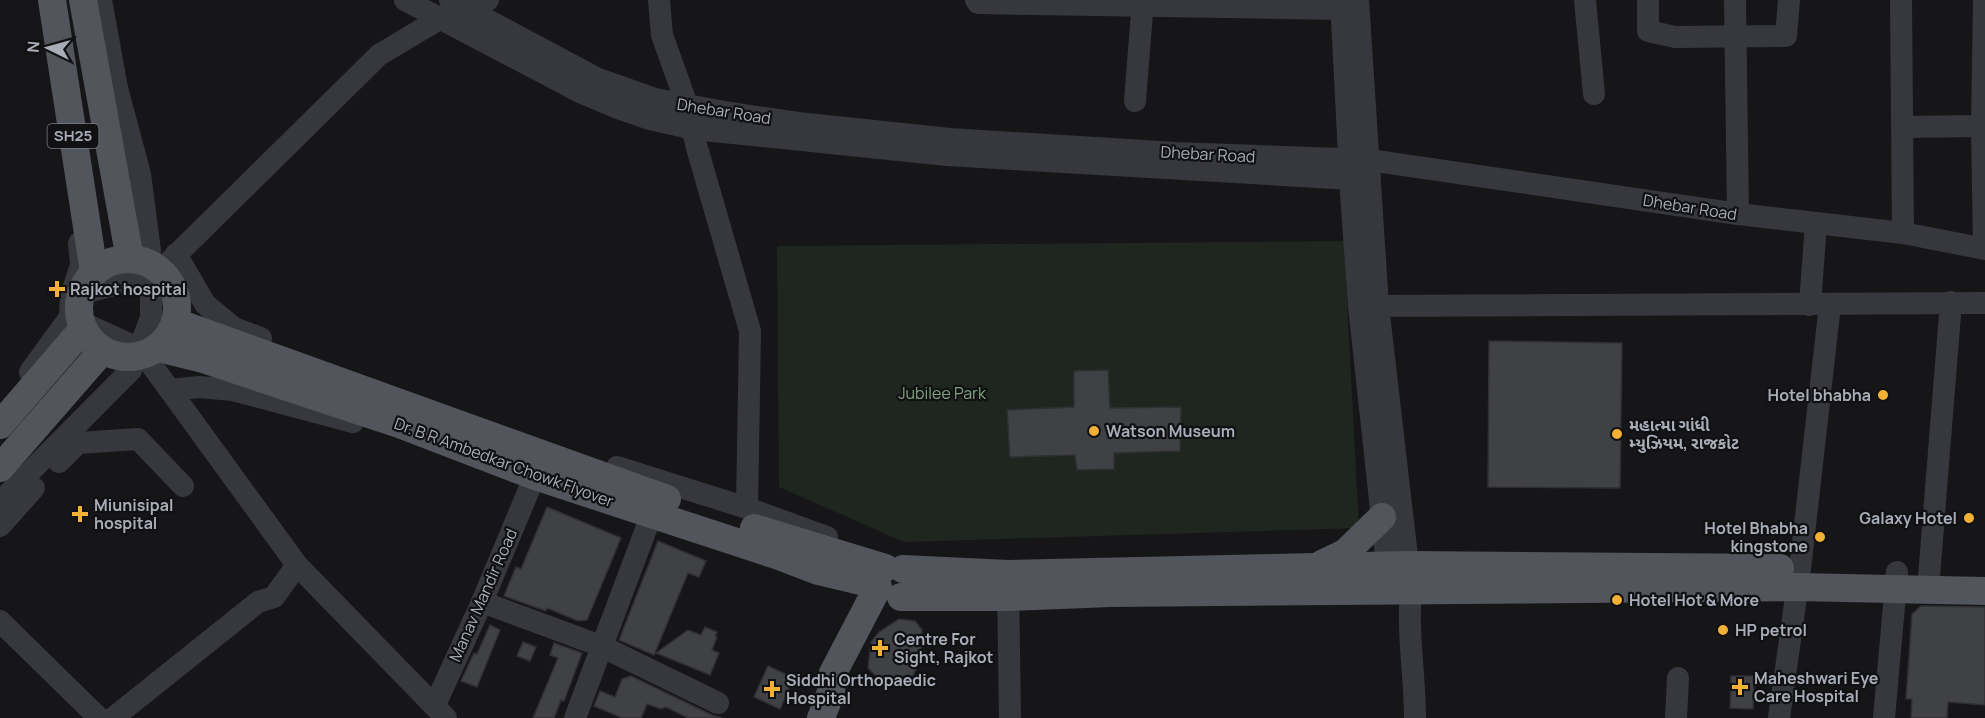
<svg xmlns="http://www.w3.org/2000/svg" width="1985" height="718" font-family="Manrope,'Noto Sans Gujarati',sans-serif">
<rect width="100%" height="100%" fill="#161618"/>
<polygon fill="#1e261f" points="1344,241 1359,528 904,542 779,487 777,246"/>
<g fill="#404145" stroke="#303034" stroke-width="1.5">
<polygon points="1489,341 1622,343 1620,488 1488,487"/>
<polygon points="1108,370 1110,408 1181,407 1180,451 1114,453 1114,469 1077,470 1075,455 1010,457 1007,410 1074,407 1074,371"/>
<polygon points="547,507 621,538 587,620 578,621 547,608 546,611 504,596 516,567 521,569"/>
<polygon points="658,541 706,561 699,577 688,573 654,655 619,640"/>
<polygon points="1921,606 1985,607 1985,705 1948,702 1947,718 1911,718 1912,699 1906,699 1912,614"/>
<polygon points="899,619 915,621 922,630 921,657 912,678 885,679 876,676 868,668 871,642 879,632"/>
<polygon points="490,625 500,630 477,687 461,681 474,653 477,654"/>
<polygon points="705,627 717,632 715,636 717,637 712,650 719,653 710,675 656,653 688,630 701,635"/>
<polygon points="523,642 536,647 530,661 517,656"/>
<polygon points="554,643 582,653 564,701 561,700 554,718 533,718 558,658 550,655"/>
<polygon points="768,666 794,678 780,709 754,697"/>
<polygon points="631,676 712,715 722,718 688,718 666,707 661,709 647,704 641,718 622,718 594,706 600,691 615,697 622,679"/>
<polygon points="1731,676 1754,676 1753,709 1730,708"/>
</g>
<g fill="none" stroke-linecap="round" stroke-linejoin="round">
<g stroke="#37383d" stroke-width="22">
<polyline points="405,0 580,92 618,108 650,119 694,129 947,155 1350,179 1370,178"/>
<polyline points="450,0 598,79 655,99 730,113 798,123 950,139 1176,153 1369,160 1738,214 1903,233 1985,249"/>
<polyline points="659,0 662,35 687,105 697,148 750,331 747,508"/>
<polyline points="976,0 978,3 1341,9"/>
<polyline points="1341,0 1351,194 1359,306 1387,565 1390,580"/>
<path d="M1358,0L1378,306L1411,591C1407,633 1415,676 1415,718"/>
<polyline points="1585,0 1594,94"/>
<polyline points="1648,0 1648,31 1675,37 1786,36 1789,0"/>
<polyline points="1735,0 1738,214"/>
<polyline points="1901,0 1903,233"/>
<polyline points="1984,0 1982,126 1984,248"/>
<polyline points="1135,101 1143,0"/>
<polyline points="1902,127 1985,126"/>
<polyline points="176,254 205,304 234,328 261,338"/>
<polyline points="71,296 146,277 169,262 379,55 441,18 488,0"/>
<polyline points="1810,305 1816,223"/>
<polyline points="1359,306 1985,303"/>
<polyline points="70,317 140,349 297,565 446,718"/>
<polyline points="30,372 70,317 71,296 81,265 79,243"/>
<polyline points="170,390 199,387 233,390 353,422"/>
<polyline points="59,462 78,443 138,439 183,486"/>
<polyline points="617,467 747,508 827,537"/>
<polyline points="0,502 131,370 151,318 151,293 146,277 150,251 140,174 117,88 101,0"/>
<polyline points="0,526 34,488"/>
<polyline points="1008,581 1010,718"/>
<polyline points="1928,589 1951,302"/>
<polyline points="482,602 601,646 718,703"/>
<polyline points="0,621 99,718"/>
<polyline points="435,705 482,602 531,485"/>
<polyline points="113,718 258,602 274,597 297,565"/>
<polyline points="575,718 648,524"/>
<polyline points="1676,718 1678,678"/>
<polyline points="1779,718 1800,569 1830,305"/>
<polyline points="1884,718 1897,572"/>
</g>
<g stroke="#53555c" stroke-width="28">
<polyline points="52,0 94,272"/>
<polyline points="83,0 130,259"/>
<polyline points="175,322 667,499"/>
<polyline points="158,348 203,359 399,424 535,476 776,555 818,571 877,585"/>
<polyline points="0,425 83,329"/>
<polyline points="0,468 102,351"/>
<polyline points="754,528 885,568"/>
<polyline points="1322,564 1345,553 1382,517"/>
<polyline points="903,569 1008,574 1409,565 1780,568"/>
<polyline points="901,597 1008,597 1111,593 1798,587 1985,591"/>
<polyline points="821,718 831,692 833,673 878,587"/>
</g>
<circle stroke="#53555c" stroke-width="28" cx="128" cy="308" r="49"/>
</g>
<g fill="#f2b134" stroke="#111113" stroke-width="2">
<path d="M54 280h6v6h6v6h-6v6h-6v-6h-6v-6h6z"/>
<circle cx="1883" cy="395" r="6"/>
<circle cx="1094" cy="431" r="6"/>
<circle cx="1617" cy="434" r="6"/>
<path d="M77 505h6v6h6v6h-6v6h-6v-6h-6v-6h6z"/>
<circle cx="1969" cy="518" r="6"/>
<circle cx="1820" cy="537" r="6"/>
<circle cx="1617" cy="600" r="6"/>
<circle cx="1723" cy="630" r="6"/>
<path d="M877 639h6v6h6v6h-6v6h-6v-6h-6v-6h6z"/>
<path d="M1737 678h6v6h6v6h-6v6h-6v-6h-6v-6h6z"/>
<path d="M769 680h6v6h6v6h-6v6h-6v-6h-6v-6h6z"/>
</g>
<g text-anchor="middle" stroke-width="4.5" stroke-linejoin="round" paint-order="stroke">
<rect fill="#111113" stroke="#7b7e86" stroke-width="1.5" x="47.5" y="124" width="51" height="24" rx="4.5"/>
<g font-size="15" font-weight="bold" fill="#a8adb8">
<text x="73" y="141">SH25</text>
</g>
<g font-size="16" fill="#a8adb8" stroke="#111113">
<text transform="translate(724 111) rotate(9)" y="6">Dhebar Road</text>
<text transform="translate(1208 154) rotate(3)" y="6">Dhebar Road</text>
<text transform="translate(1690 207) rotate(9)" y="6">Dhebar Road</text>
<text transform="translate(504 462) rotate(20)" y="6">Dr. B R Ambedkar Chowk Flyover</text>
<text transform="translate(483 595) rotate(-66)" y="6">Manav Mandir Road</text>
</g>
<g font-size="16" font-weight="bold" fill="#a8adb8" stroke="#111113" text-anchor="start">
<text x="70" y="295">Rajkot hospital</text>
<text x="1871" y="401" text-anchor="end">Hotel bhabha</text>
<text x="1629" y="431">મહાત્મા ગાંધી<tspan x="1629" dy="18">મ્યુઝિયમ, રાજકોટ</tspan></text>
<text x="1106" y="437">Watson Museum</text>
<text x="94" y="511">Miunisipal<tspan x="94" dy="18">hospital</tspan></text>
<text x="1957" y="524" text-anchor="end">Galaxy Hotel</text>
<text x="1808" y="534" text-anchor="end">Hotel Bhabha<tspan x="1808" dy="18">kingstone</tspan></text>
<text x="1629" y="606">Hotel Hot &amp; More</text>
<text x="1735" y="636">HP petrol</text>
<text x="894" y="645">Centre For<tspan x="894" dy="18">Sight, Rajkot</tspan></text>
<text x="1754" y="684">Maheshwari Eye<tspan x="1754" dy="18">Care Hospital</tspan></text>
<text x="786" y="686">Siddhi Orthopaedic<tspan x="786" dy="18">Hospital</tspan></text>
</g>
<g font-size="16" fill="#7fa381" stroke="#111113">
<text x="942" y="399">Jubilee Park</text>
</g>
</g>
<g transform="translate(48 48) rotate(275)" stroke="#111113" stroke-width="4.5" paint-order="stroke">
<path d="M0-4.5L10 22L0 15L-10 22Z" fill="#a8adb8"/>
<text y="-9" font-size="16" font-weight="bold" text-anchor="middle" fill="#a8adb8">N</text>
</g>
</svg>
